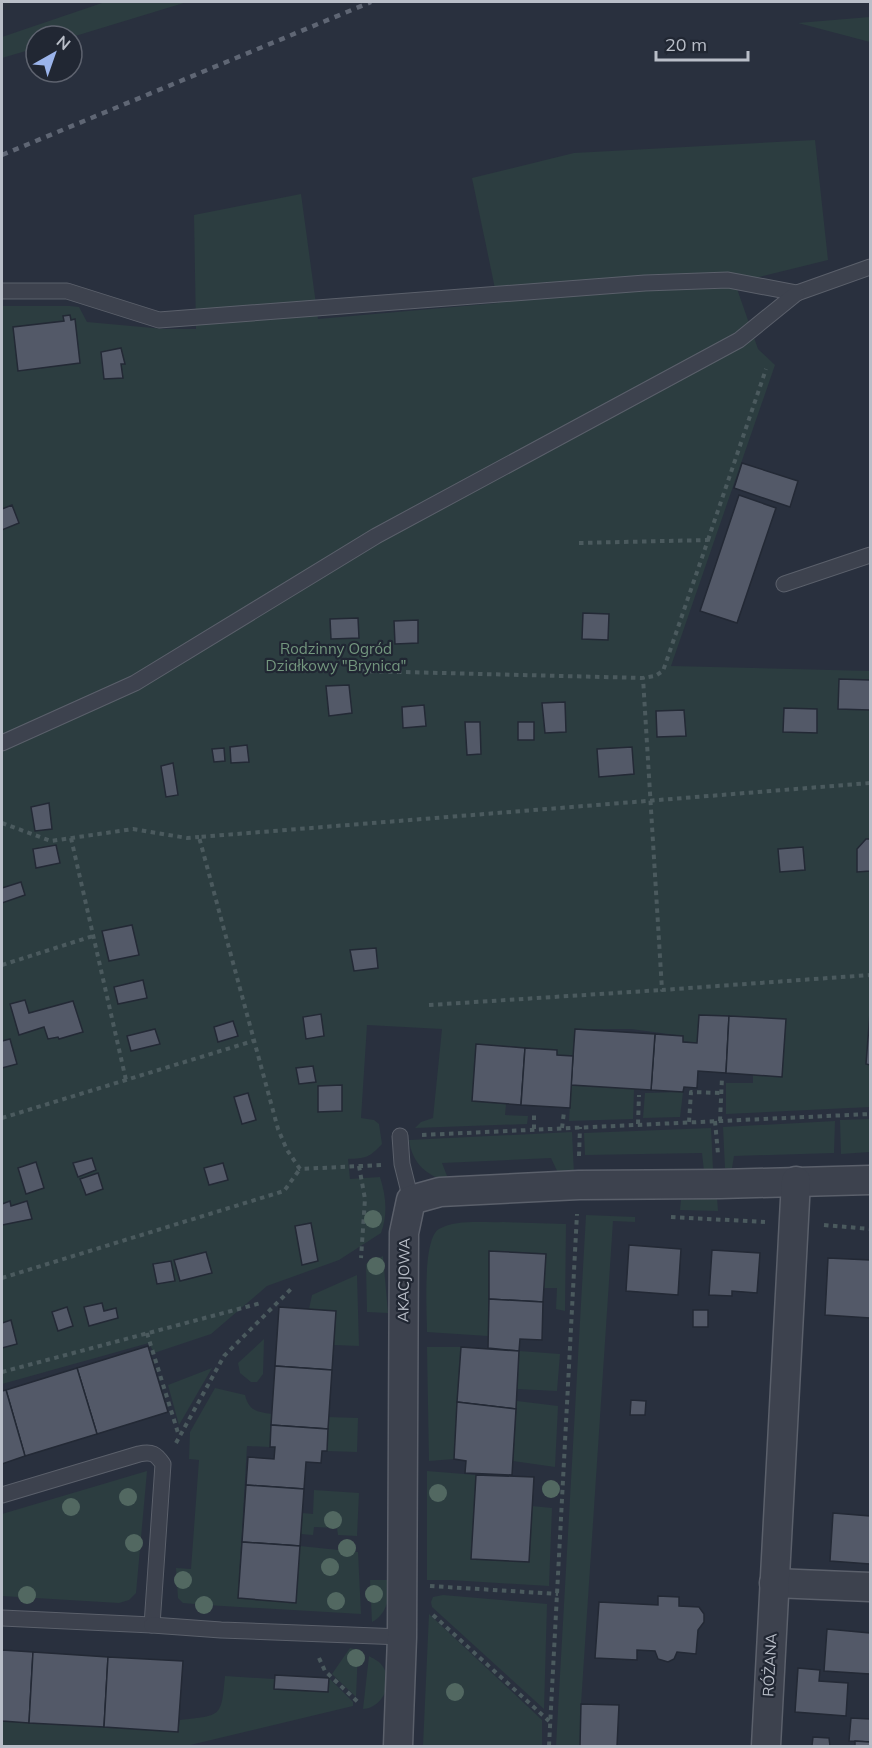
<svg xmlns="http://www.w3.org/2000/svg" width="872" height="1748" font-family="Mulish,sans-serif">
<rect width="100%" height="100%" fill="#29303e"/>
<g fill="#2c3d40">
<polygon points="105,2 187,2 72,37 36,36 36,48 2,58 2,37"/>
<polygon points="870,17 870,42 798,23"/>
<path d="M815,140L828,260L735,283L758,349L775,365L671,666L870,671V1013L866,1064L870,1065V1107L726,1114V1083H753V1074L782,1077L786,1020L700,1015L697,1043L683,1041V1036L631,1029H575L573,1056L557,1055V1050L476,1044L473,1101L506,1104L505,1115L528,1116L527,1124L415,1128L421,1122L433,1118L442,1029L367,1025L361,1118L374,1120L379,1124L382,1144C369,1158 366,1158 348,1159L350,1179L380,1177C386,1196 388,1214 381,1233L339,1260L267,1286L211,1334L154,1353L149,1343L2,1384V306H70L79,307L87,322L164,329H196L194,215L301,194L318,319L498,303L472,178L574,153Z"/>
<polygon points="571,1085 634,1089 633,1119 569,1121"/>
<polygon points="683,1092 680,1117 643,1118 645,1093"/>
<polygon points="870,1119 870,1152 841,1154 840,1120"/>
<polygon points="835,1121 834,1153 734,1156 732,1168 725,1168 723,1127"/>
<polygon points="711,1128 713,1169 704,1171 702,1153 585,1155 584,1133"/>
<path d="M572,1132L574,1174L559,1175L551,1158L442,1163L449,1181C427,1177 412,1163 409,1140Z"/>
<polygon points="717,1198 718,1211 680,1210 681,1200"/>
<polygon points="586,1215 635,1217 635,1222 613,1221 581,1704 580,1746 556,1746"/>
<path d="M503,1222L566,1224L565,1311L556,1309L557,1288H544L546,1254L489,1251L488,1336L427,1332C427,1312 422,1239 439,1229C457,1219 483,1223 503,1222Z"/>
<polygon points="383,1256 388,1313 367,1312 366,1264"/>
<polygon points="357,1275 359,1346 334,1345 336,1311 309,1309 312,1295"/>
<polygon points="264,1339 263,1374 257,1382 251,1382 240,1373 238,1363"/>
<polygon points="427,1347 461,1347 454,1459 429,1461"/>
<polygon points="519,1351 560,1354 557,1391 517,1389"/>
<polygon points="212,1368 179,1425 168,1385"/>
<path d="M215,1388L245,1395C249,1411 257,1412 272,1414L270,1447L247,1446L238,1598L296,1603L300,1546L358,1552L361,1614L206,1605L183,1603L178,1598L176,1568L191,1569L199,1460L189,1459L190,1432Z"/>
<polygon points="517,1401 558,1406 555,1467 513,1461"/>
<polygon points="328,1417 358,1418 357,1452 327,1451"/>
<polygon points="147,1471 136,1593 129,1600 119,1603 2,1596 2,1514"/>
<polygon points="427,1471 476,1475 472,1559 528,1562 532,1506 552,1508 549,1586 450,1580 427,1580"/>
<polygon points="314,1490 359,1493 357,1536 338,1535 337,1528 314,1527 313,1535 301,1534 302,1513 313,1514"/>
<path d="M370,1580H391C390,1595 387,1615 372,1622Z"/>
<polygon points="443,1595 547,1604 544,1709 432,1607 431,1602 433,1597"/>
<polygon points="429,1614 542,1720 542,1746 423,1746"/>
<polygon points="350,1648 358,1650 356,1697 332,1674"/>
<path d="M369,1656C372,1658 379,1661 381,1664C395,1680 384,1708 363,1709Z"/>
<path d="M225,1676L274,1679V1689L328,1692L329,1678L353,1702V1706L186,1746H2V1720L178,1732L180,1720C222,1715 221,1718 225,1676Z"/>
</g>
<g fill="#535968" stroke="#232935" stroke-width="1.5">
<polygon points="70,315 71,320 75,319 80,363 18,371 13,327 64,321 63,316"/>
<polygon points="121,348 125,364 121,364 123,378 104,379 101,352"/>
<polygon points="742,463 798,481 790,507 734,488"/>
<polygon points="739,495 776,508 737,623 700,611"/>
<polygon points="12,505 19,523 2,530 2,509"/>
<polygon points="583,613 609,614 608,640 582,639"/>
<polygon points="358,618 359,638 331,639 330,619"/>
<polygon points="418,620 418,643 395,644 394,621"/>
<polygon points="839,679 870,680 870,710 838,709"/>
<polygon points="349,685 352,713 329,716 326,686"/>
<polygon points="565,702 566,732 545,733 542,703"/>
<polygon points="424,705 426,726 403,728 402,707"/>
<polygon points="784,708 817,709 817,733 783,732"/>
<polygon points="684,710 686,736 657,737 656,711"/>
<polygon points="465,722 480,722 481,754 467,755"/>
<rect x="518" y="722" width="16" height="18"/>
<polygon points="247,745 249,762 231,763 230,747"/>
<polygon points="632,747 634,774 599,777 597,749"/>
<polygon points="224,748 225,761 214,762 212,749"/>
<polygon points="173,763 178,795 166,797 161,766"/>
<polygon points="49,803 52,829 35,831 31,807"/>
<polygon points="866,839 870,839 870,871 857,872 857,849"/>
<polygon points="56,845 60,863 36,868 33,849"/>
<polygon points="803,847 805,870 780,872 778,849"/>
<polygon points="21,882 25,895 2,903 2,888"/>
<polygon points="132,925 139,955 109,961 102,931"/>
<polygon points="376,948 378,968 354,971 350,950"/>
<polygon points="143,980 147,998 118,1004 114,987"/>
<polygon points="25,1000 29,1013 73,1001 83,1032 59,1039 58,1037 48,1039 44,1027 19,1035 10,1004"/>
<polygon points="870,1013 870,1065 866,1064"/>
<polygon points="321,1014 324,1036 306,1039 303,1017"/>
<polygon points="699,1015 729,1016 726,1073 698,1071 697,1088 684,1087 683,1092 651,1090 655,1034 683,1036 683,1042 697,1043"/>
<polygon points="729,1016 786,1019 782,1077 726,1073"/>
<polygon points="233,1021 238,1036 218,1042 214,1027"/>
<polygon points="155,1029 160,1044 131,1051 127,1036"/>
<polygon points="575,1029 655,1034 651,1090 571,1085"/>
<polygon points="10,1039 17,1064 2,1068 2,1041"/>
<polygon points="476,1044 525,1048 521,1105 472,1101"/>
<polygon points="525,1048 557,1050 557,1055 573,1056 570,1108 521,1105"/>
<polygon points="313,1066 316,1082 299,1084 296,1068"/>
<polygon points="342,1085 342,1111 318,1112 318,1086"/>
<polygon points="248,1093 256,1120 242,1124 234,1097"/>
<polygon points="92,1158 96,1170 78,1177 73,1163"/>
<polygon points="36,1162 44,1188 26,1194 18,1168"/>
<polygon points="223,1163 228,1180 209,1185 204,1168"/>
<polygon points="98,1173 103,1189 86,1195 80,1179"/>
<polygon points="10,1201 11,1206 27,1201 32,1219 2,1225 2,1204"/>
<polygon points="311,1223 318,1261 302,1265 295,1226"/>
<polygon points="629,1245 681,1249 678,1295 626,1291"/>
<polygon points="712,1250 760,1253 757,1293 732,1291 732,1296 709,1295"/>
<polygon points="489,1251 546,1254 543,1302 489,1299"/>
<polygon points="206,1252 212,1273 180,1281 174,1260"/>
<polygon points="828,1258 870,1260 870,1318 825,1315"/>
<polygon points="171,1261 175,1281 157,1284 153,1264"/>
<polygon points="489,1299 543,1302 542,1340 520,1339 519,1351 488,1348"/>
<polygon points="102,1303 104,1311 116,1308 118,1318 89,1326 84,1307"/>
<polygon points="67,1307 73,1326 58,1331 52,1312"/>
<polygon points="279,1307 336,1311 332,1370 275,1366"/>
<rect x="693" y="1310" width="15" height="17"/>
<polygon points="11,1320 17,1344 2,1348 2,1323"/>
<polygon points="148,1346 168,1412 97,1434 77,1368"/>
<polygon points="461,1347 519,1351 516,1409 457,1402"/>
<polygon points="275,1366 332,1370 328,1429 271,1425"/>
<polygon points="77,1368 97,1434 25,1456 6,1390"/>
<polygon points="6,1390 25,1456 2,1464 2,1391"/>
<polygon points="631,1400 646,1401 645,1415 630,1415"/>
<polygon points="457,1402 516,1409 512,1475 465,1473 466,1461 454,1459"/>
<polygon points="271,1425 328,1429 327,1451 322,1451 321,1463 306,1462 304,1489 246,1485 248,1457 274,1459 275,1447 270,1447"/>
<polygon points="476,1475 534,1477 529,1562 471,1559"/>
<polygon points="246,1485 304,1489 300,1546 242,1542"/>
<polygon points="833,1513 870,1516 870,1564 830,1561"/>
<polygon points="242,1542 300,1546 296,1603 238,1598"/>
<polygon points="658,1596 679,1597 679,1606 699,1607 704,1614 704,1622 698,1630 696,1654 677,1652 674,1659 668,1662 658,1659 655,1651 637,1650 637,1660 595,1658 599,1602 658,1605"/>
<polygon points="827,1629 870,1633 870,1674 824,1671"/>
<polygon points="2,1650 33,1652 29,1723 2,1721"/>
<polygon points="33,1652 108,1657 104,1727 29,1723"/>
<polygon points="108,1657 183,1661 178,1732 104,1727"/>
<polygon points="798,1668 820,1670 819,1681 848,1683 846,1716 795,1712"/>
<polygon points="275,1675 329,1678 328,1692 274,1689"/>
<polygon points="581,1704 619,1705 617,1746 580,1746"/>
<polygon points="851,1718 870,1719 870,1742 849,1741"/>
<polygon points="813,1737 829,1738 830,1746 812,1746"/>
<polygon points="855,1741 870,1742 870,1746 855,1746"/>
</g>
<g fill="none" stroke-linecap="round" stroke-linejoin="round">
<g stroke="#5b606b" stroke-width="17">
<g id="lane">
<polyline points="2,291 67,291 159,320 645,283 728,280 797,293 870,267"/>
<polyline points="784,584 870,555"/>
<polyline points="2,743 135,683 376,536 739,340 797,293"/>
<polyline points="400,1136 402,1164 411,1200"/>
<path d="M2,1495L139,1454C152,1451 156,1454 163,1464L152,1625L2,1618"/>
<polyline points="152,1625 221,1630 402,1637"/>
</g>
</g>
<g stroke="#5b606b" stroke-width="31">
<g id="street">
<polyline points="774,1583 870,1587"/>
<polyline points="398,1746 402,1637 404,1233 411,1200 440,1192 579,1185 720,1184 870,1180"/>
<polyline points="766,1746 796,1181"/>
</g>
</g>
<g stroke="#4b5a5e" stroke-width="4" stroke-dasharray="4.5 4.5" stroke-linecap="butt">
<polyline points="708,540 766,369"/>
<polyline points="579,543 708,540 663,671 655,676 643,678"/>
<polyline points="361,671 643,678 662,990 870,975"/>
<polyline points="2,823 51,841 133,829 187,838 199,837"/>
<polyline points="71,838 126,1080"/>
<polyline points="2,965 93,936"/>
<polyline points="429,1005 662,990"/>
<polyline points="2,1118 253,1041"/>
<polyline points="715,1121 718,1154"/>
<polyline points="720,1121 722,1077"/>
<polyline points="689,1122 691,1092 721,1093"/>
<polyline points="638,1124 639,1095"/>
<polyline points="562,1128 564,1112"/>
<polyline points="534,1129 534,1111"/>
<polyline points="422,1135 870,1114"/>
<polyline points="579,1156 580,1127"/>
<polyline points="381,1165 300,1169 287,1150 278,1129 199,837 870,783"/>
<polyline points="359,1166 365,1199 361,1258"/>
<polyline points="671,1217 765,1222"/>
<polyline points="824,1225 870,1229"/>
<polyline points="2,1278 284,1191 300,1169"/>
<polyline points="147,1333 179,1436"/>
<polyline points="2,1372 261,1303"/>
<polyline points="176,1443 224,1356 292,1288"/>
<polyline points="430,1586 558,1594"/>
<polyline points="433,1615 549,1721"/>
<polyline points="319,1658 325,1671 360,1704"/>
<polyline points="549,1746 577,1214"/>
</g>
<use href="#lane" stroke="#3d424e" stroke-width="15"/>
<use href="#street" stroke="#3d424e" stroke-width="28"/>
<polyline stroke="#5f6674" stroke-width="4.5" stroke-dasharray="6 6" stroke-linecap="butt" points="2,155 371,2"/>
</g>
<g fill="#526861">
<circle cx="373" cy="1219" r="9"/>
<circle cx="376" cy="1266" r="9"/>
<circle cx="551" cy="1489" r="9"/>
<circle cx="438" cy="1493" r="9"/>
<circle cx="128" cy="1497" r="9"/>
<circle cx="71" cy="1507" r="9"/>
<circle cx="333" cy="1520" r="9"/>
<circle cx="134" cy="1543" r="9"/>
<circle cx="347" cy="1548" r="9"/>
<circle cx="330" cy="1567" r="9"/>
<circle cx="183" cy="1580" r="9"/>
<circle cx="374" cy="1594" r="9"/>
<circle cx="27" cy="1595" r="9"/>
<circle cx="336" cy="1601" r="9"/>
<circle cx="204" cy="1605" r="9"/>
<circle cx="356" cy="1658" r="9"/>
<circle cx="455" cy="1692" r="9"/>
</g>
<g text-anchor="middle" stroke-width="4.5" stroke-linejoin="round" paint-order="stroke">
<g font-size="15" fill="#73967e" stroke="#212733">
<text x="336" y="654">Rodzinny Ogród<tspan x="336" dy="17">Działkowy "Brynica"</tspan></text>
</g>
<g font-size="15" fill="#b9bec8" stroke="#212733">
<text transform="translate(404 1280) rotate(-89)" y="5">AKACJOWA</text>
<text transform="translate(770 1665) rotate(-87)" y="5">RÓŻANA</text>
</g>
</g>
<rect width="872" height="1748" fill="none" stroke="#b9bec8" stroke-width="6"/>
<g transform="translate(54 54) rotate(40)"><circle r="28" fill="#212733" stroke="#5e636f" stroke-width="1.5"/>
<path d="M0-4.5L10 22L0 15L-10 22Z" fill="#9bb4eb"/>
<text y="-9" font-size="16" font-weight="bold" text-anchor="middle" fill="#b9bec8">N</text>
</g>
<path d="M656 51v9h92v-9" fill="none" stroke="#b9bec8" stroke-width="3"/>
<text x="665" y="51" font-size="18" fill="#b9bec8" stroke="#212733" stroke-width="4.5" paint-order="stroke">20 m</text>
</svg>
